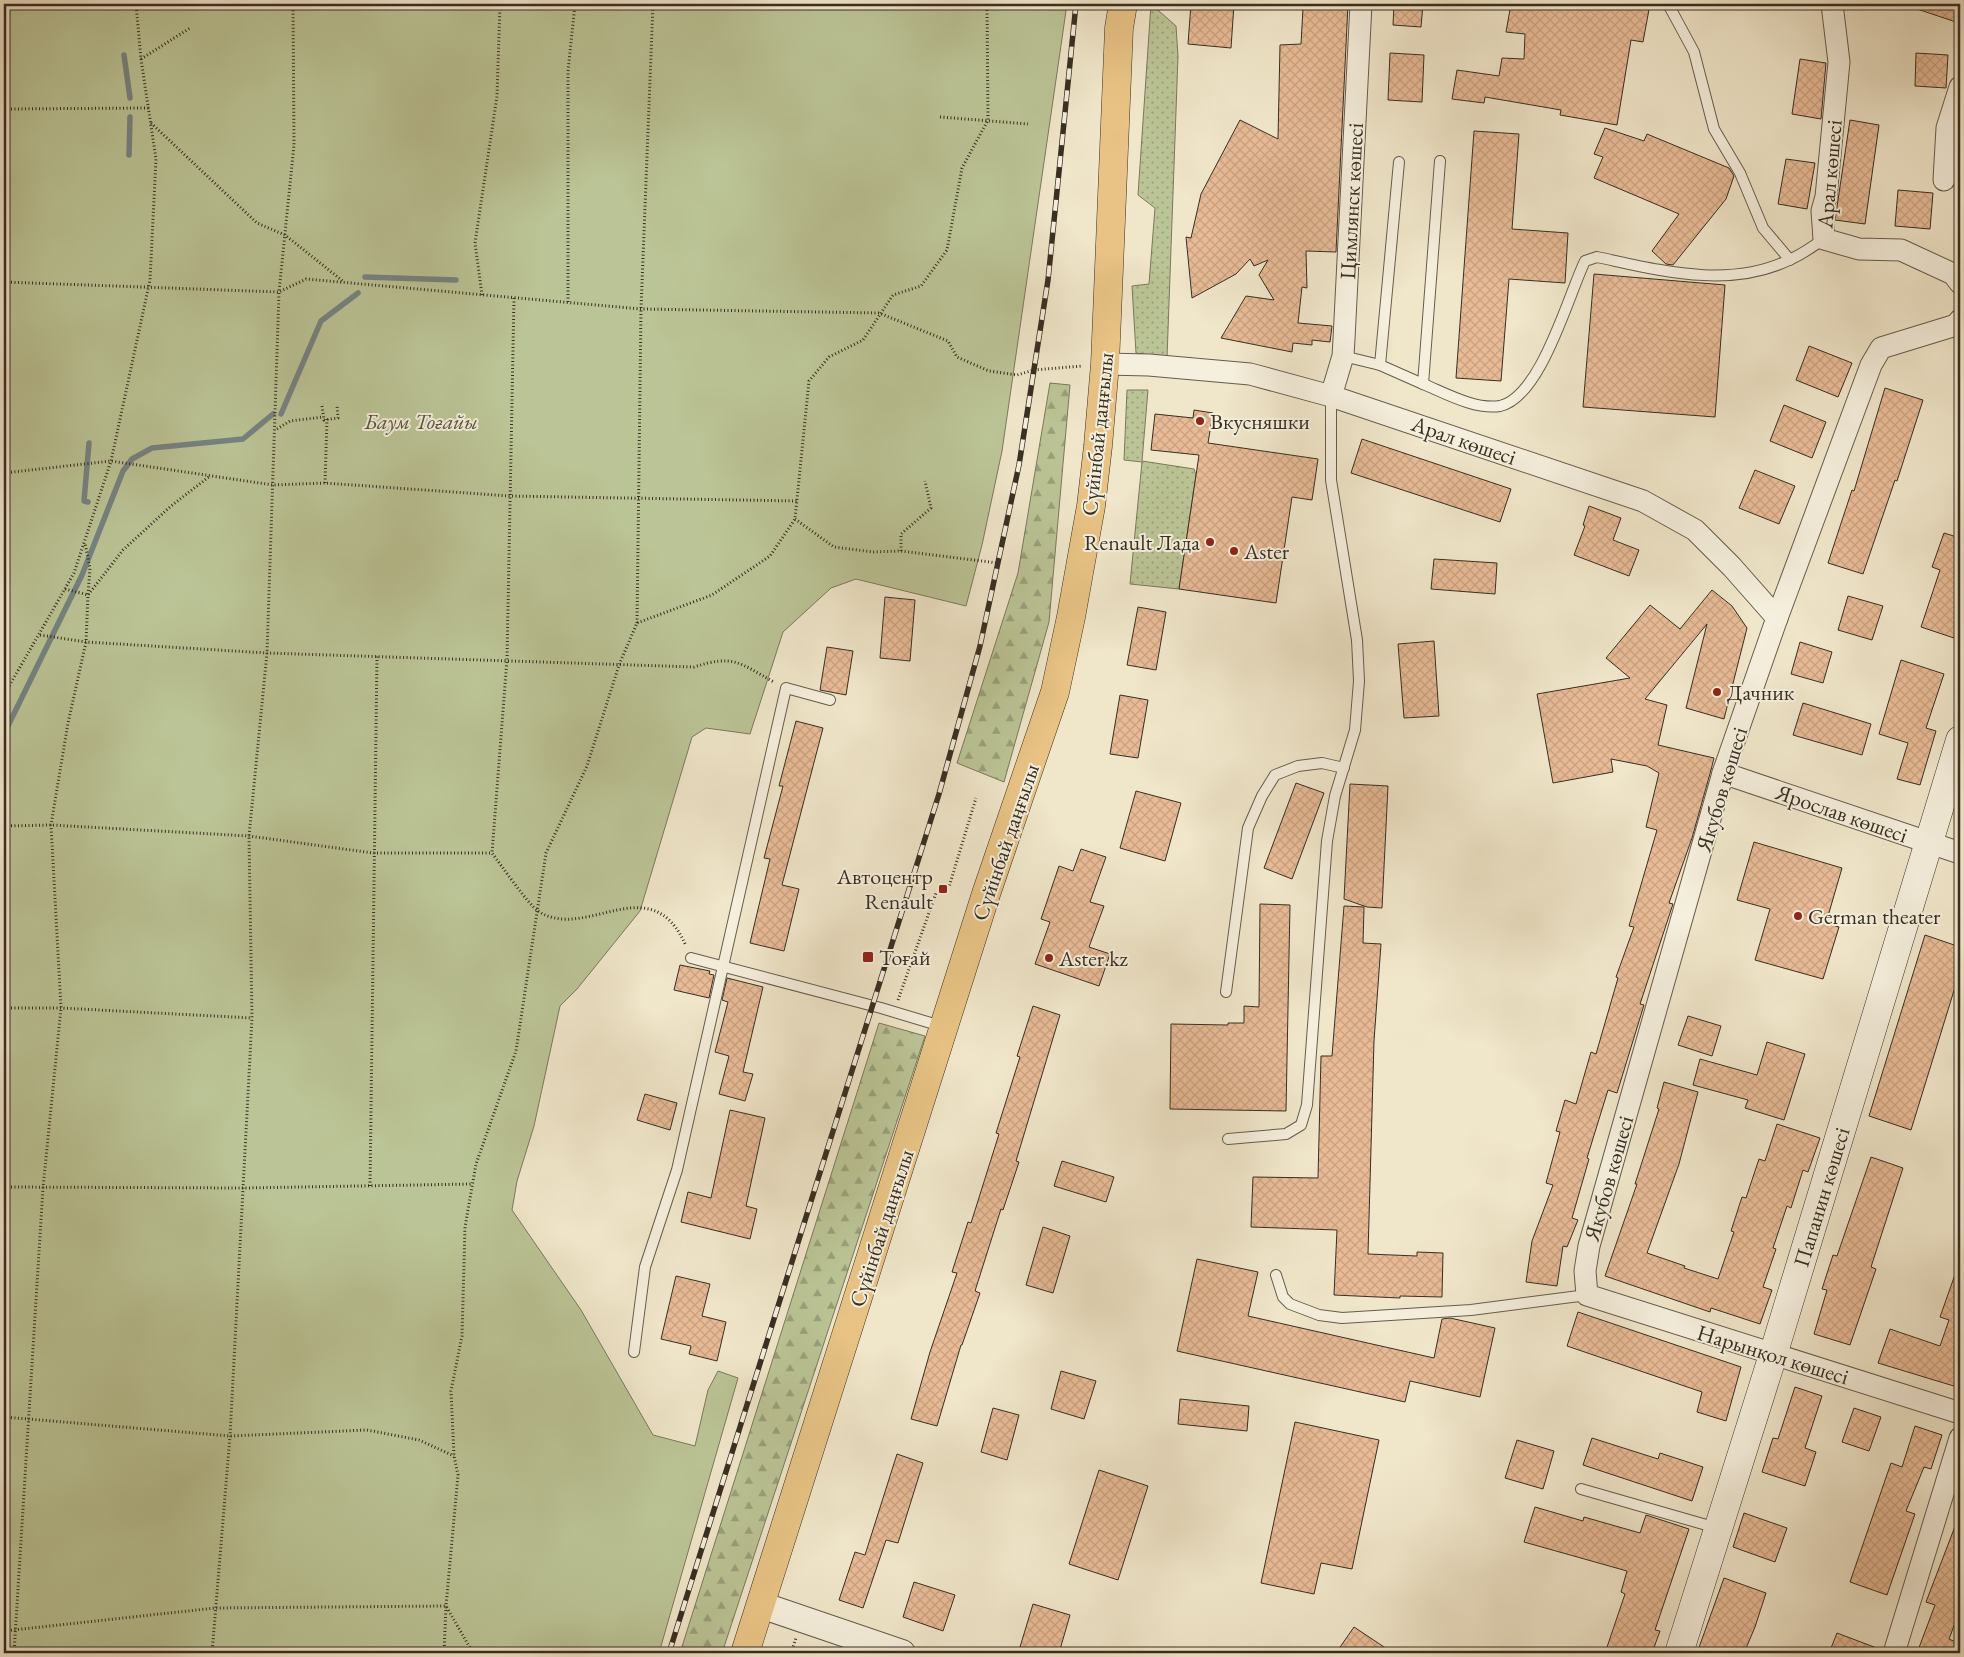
<svg xmlns="http://www.w3.org/2000/svg" width="1964" height="1657" font-family="'EB Garamond',serif">
<defs>
<pattern id="grass-dots" width="8" height="8" patternUnits="userSpaceOnUse" patternTransform="scale(1.25)"><rect width="8" height="8" fill="#bbc496"/><path d="M2 2h.1M6 6h.1" fill="none" stroke="#99a07a" stroke-width="1.8" stroke-linecap="round"/></pattern>
<pattern id="forest-firs" width="22" height="20" patternUnits="userSpaceOnUse" patternTransform="scale(1.25)"><rect width="22" height="20" fill="#bbc496"/><path d="M5 1l3.5 6h-7zM16 11l3.5 6h-7z" fill="#99a07a"/></pattern>
<pattern id="building-cross-hatch" width="8" height="8" patternUnits="userSpaceOnUse" patternTransform="scale(1.25)"><rect width="8" height="8" fill="#e8bb96"/><path d="M0 0l8 8M0 8l8-8" fill="none" stroke="#c8a181"/></pattern>
</defs>
<rect width="100%" height="100%" fill="#f0e6ca"/>
<filter id="stains"><feTurbulence type="fractalNoise" baseFrequency=".004" numOctaves="4"/><feColorMatrix values="0 0 0 0 .2 0 0 0 0 .09 0 0 0 0 .02 0 0 0 .5 -.17"/></filter>
<radialGradient id="worn" r=".72"><stop offset=".6" stop-color="#630" stop-opacity="0"/><stop offset="1" stop-color="#630" stop-opacity=".3"/></radialGradient>
<g fill="url(#grass-dots)" stroke="#7a795c">
<polygon points="1151,4 1176,26 1178,56 1167,358 1136,353 1132,286 1149,284 1155,208 1138,195"/>
<polygon points="1127,390 1148,390 1142,461 1194,469 1196,475 1179,589 1130,584 1142,462 1124,460"/>
</g>
<g fill="url(#forest-firs)" stroke="#7a795c">
<polygon points="1050,383 1070,385 1049,622 1004,782 957,763 1018,573"/>
<polygon points="879,1023 925,1036 722,1653 680,1653"/>
</g>
<polygon fill="#bbc496" stroke="#7a795c" points="4,4 1067,4 1002,451 982,545 966,606 856,579 831,588 783,632 750,734 706,728 692,737 640,911 577,989 560,1006 534,1126 517,1181 512,1210 581,1310 653,1435 695,1446 708,1390 718,1371 738,1378 659,1653 4,1653"/>
<g fill="none" stroke-linecap="round" stroke-linejoin="round">
<g stroke="#768382" stroke-width="5.5">
<polyline points="124,55 130,98"/>
<polyline points="129,155 130,117"/>
<polyline points="365,277 456,280"/>
<polyline points="281,414 321,321 358,293"/>
<polyline points="88,502 84,501 89,443"/>
<polyline points="4,734 82,575 123,471 132,459 152,448 243,439 273,414"/>
</g>
</g>
<g fill="url(#building-cross-hatch)" stroke="#382e22">
<polygon points="1191,4 1234,4 1231,48 1188,44"/>
<polygon points="1321,4 1348,4 1336,252 1306,251 1307,288 1302,287 1298,323 1332,326 1330,342 1312,340 1312,345 1293,343 1292,352 1221,338 1246,296 1274,300 1259,275 1268,260 1254,266 1250,259 1236,274 1192,298 1186,237 1191,238 1201,194 1240,120 1278,139 1280,45 1301,44 1303,8 1321,9"/>
<polygon points="1394,4 1423,4 1421,27 1393,25"/>
<polygon points="1511,4 1650,4 1643,42 1631,40 1617,125 1560,115 1561,110 1485,97 1484,103 1452,99 1457,70 1499,76 1502,58 1524,59 1525,34 1506,32"/>
<polygon points="1911,4 1960,4 1960,9 1956,22 1911,7"/>
<polygon points="1390,53 1424,55 1422,102 1388,100"/>
<polygon points="1916,53 1948,55 1946,88 1915,86"/>
<polygon points="1800,59 1826,63 1821,119 1792,114"/>
<polygon points="1850,120 1879,125 1865,224 1835,220"/>
<polygon points="1605,128 1644,141 1647,134 1729,168 1734,176 1726,199 1673,265 1666,264 1652,251 1679,214 1594,178 1603,157 1594,154"/>
<polygon points="1474,131 1519,134 1512,229 1568,233 1565,283 1509,279 1501,381 1456,378"/>
<polygon points="1786,159 1815,163 1807,209 1778,204"/>
<polygon points="1898,190 1933,193 1930,229 1895,226"/>
<polygon points="1594,274 1725,285 1715,417 1583,407"/>
<polygon points="1809,346 1852,363 1838,397 1796,380"/>
<polygon points="1885,388 1923,400 1897,481 1895,480 1863,574 1828,563 1852,490 1854,491"/>
<polygon points="1784,405 1826,422 1812,458 1770,441"/>
<polygon points="1194,410 1213,413 1208,443 1318,459 1312,500 1292,497 1276,603 1179,589 1199,455 1151,450 1155,414 1193,418"/>
<polygon points="1362,439 1511,489 1500,522 1351,473"/>
<polygon points="1755,470 1795,486 1779,524 1739,508"/>
<polygon points="1589,506 1621,518 1613,540 1639,550 1629,576 1574,555 1585,526 1583,525"/>
<polygon points="1944,533 1960,538 1960,640 1921,627 1940,570 1932,567"/>
<polygon points="1434,559 1497,563 1495,594 1431,589"/>
<polygon points="1712,590 1732,606 1747,628 1724,719 1686,708 1707,624 1645,699 1667,705 1658,745 1714,758 1711,770 1692,838 1669,903 1673,904 1640,1004 1644,1005 1617,1093 1608,1090 1587,1158 1589,1159 1572,1218 1578,1220 1567,1247 1563,1246 1557,1286 1526,1282 1532,1241 1553,1185 1546,1183 1560,1132 1556,1131 1565,1100 1576,1104 1591,1052 1596,1054 1618,978 1616,977 1634,927 1629,926 1657,830 1646,827 1659,773 1647,766 1611,759 1613,772 1553,783 1537,694 1630,678 1606,658 1650,605 1680,629"/>
<polygon points="1848,596 1883,606 1872,640 1838,630"/>
<polygon points="885,597 915,600 910,661 880,658"/>
<polygon points="1138,607 1166,612 1156,670 1127,665"/>
<polygon points="1434,641 1439,716 1404,718 1398,644"/>
<polygon points="1800,642 1832,652 1823,683 1791,674"/>
<polygon points="827,647 853,651 846,695 820,690"/>
<polygon points="1901,660 1944,674 1926,728 1936,731 1920,785 1897,779 1908,743 1879,734"/>
<polygon points="1120,695 1148,700 1138,758 1110,754"/>
<polygon points="1803,703 1871,724 1862,755 1793,735"/>
<polygon points="796,721 823,728 782,885 799,889 784,951 750,943 770,859 764,858 783,786 779,786"/>
<polygon points="1296,783 1324,793 1292,879 1264,868"/>
<polygon points="1350,784 1388,786 1382,908 1367,907 1344,899"/>
<polygon points="1136,791 1181,803 1165,861 1120,848"/>
<polygon points="1754,842 1842,868 1826,923 1839,927 1823,979 1755,960 1770,909 1737,900"/>
<polygon points="1081,849 1106,857 1090,902 1104,906 1089,947 1110,954 1099,986 1035,964 1050,922 1041,919 1059,866 1073,871"/>
<polygon points="1260,904 1290,905 1286,1111 1170,1109 1171,1024 1228,1025 1228,1023 1244,1023 1244,1006 1259,1007"/>
<polygon points="1344,906 1364,907 1363,943 1381,944 1374,1041 1368,1254 1417,1256 1417,1252 1443,1253 1442,1297 1400,1296 1400,1298 1334,1295 1337,1230 1251,1227 1253,1177 1318,1178 1321,1056 1332,1056"/>
<polygon points="1925,935 1960,947 1960,971 1911,1130 1869,1116"/>
<polygon points="680,965 710,971 709,974 714,975 709,998 674,990"/>
<polygon points="727,978 763,987 743,1072 753,1074 745,1101 719,1094 729,1056 715,1052 728,1002 722,1000"/>
<polygon points="1033,1006 1060,1015 1016,1161 1019,1162 1003,1210 1001,1209 975,1291 980,1293 962,1345 961,1345 937,1426 911,1419 930,1352 957,1273 952,1272 968,1222 971,1223 999,1134 996,1133 1020,1057 1017,1056"/>
<polygon points="1688,1016 1721,1026 1712,1056 1678,1045"/>
<polygon points="1767,1042 1805,1054 1784,1120 1745,1108 1748,1100 1693,1085 1700,1059 1757,1075"/>
<polygon points="1664,1082 1698,1092 1679,1164 1647,1253 1685,1266 1684,1268 1718,1279 1734,1232 1731,1231 1742,1197 1746,1198 1759,1159 1765,1161 1777,1124 1820,1138 1808,1172 1803,1170 1791,1208 1787,1206 1773,1248 1776,1249 1763,1287 1772,1290 1760,1324 1711,1308 1710,1312 1605,1276 1637,1184 1635,1184 1659,1109 1657,1108"/>
<polygon points="645,1094 677,1103 670,1130 637,1120"/>
<polygon points="730,1110 765,1118 746,1206 757,1209 750,1239 681,1222 688,1192 711,1198"/>
<polygon points="1871,1157 1903,1168 1871,1267 1876,1269 1850,1345 1814,1334 1827,1290 1822,1289 1833,1255 1837,1256"/>
<polygon points="1062,1161 1114,1177 1106,1202 1054,1186"/>
<polygon points="1043,1227 1070,1236 1053,1293 1026,1285"/>
<polygon points="1197,1259 1258,1272 1248,1316 1434,1358 1442,1319 1450,1318 1495,1328 1480,1397 1410,1381 1405,1402 1177,1351"/>
<polygon points="1958,1266 1960,1267 1960,1376 1957,1387 1878,1363 1890,1329 1940,1346 1949,1320 1940,1317"/>
<polygon points="676,1276 710,1284 702,1316 726,1322 717,1361 689,1354 691,1346 661,1339"/>
<polygon points="1578,1312 1741,1367 1726,1421 1697,1412 1702,1392 1567,1346"/>
<polygon points="1061,1371 1096,1381 1084,1419 1051,1409"/>
<polygon points="1795,1387 1822,1396 1805,1448 1816,1452 1805,1486 1762,1472 1773,1438 1778,1439"/>
<polygon points="1180,1399 1249,1406 1247,1431 1178,1424"/>
<polygon points="993,1408 1019,1415 1007,1460 981,1452"/>
<polygon points="1854,1408 1881,1417 1869,1451 1842,1442"/>
<polygon points="1295,1422 1379,1440 1352,1569 1321,1563 1314,1594 1261,1583"/>
<polygon points="1915,1426 1942,1435 1931,1469 1924,1467 1906,1511 1915,1514 1887,1595 1850,1582 1891,1463 1902,1467"/>
<polygon points="1592,1438 1658,1459 1660,1453 1703,1467 1692,1501 1583,1465"/>
<polygon points="1517,1440 1554,1451 1543,1489 1505,1478"/>
<polygon points="897,1454 923,1463 898,1543 886,1540 863,1608 839,1600 855,1552 865,1555"/>
<polygon points="1099,1470 1148,1486 1118,1580 1069,1564"/>
<polygon points="1535,1507 1583,1521 1584,1517 1640,1533 1646,1515 1689,1529 1655,1630 1660,1631 1652,1653 1605,1653 1625,1594 1621,1592 1627,1571 1524,1542"/>
<polygon points="1744,1513 1787,1528 1775,1562 1733,1547"/>
<polygon points="1959,1516 1960,1610 1949,1639 1960,1644 1960,1653 1917,1653 1935,1605 1926,1602"/>
<polygon points="1724,1578 1766,1593 1755,1627 1744,1653 1697,1653"/>
<polygon points="914,1582 955,1595 943,1631 903,1617"/>
<polygon points="1033,1604 1070,1615 1059,1653 1039,1653 1020,1647"/>
<polygon points="1354,1627 1393,1653 1336,1653"/>
<polygon points="1837,1633 1882,1650 1882,1653 1829,1653"/>
</g>
<g fill="none" stroke-linecap="round" stroke-linejoin="round">
<g stroke="#665c4c" stroke-width="12">
<g id="service">
<polyline points="1668,4 1694,52 1714,129 1740,173 1763,228 1790,260"/>
<polyline points="1343,356 1380,365 1423,384 1440,161"/>
<polyline points="1380,365 1399,162"/>
<path d="M1423,384C1445,393 1475,410 1500,406C1541,397 1568,296 1585,261L1597,257C1659,270 1730,290 1791,259C1803,254 1813,246 1824,239"/>
<polyline points="691,958 881,1008 944,1027"/>
<polyline points="1226,992 1248,828 1262,796 1275,775 1298,766 1322,763 1344,768"/>
<polyline points="1228,1139 1286,1134 1301,1125 1307,1105 1327,841 1335,796 1355,730 1359,681 1357,640 1331,480 1331,396"/>
<polyline points="1276,1275 1283,1297 1290,1304 1319,1315 1342,1318 1471,1310 1587,1295"/>
<polyline points="634,1352 645,1267 677,1170 786,688 830,700"/>
<polyline points="1581,1489 1717,1528"/>
</g>
</g>
<g stroke="#665c4c" stroke-width="23">
<g id="minor">
<polyline points="1832,4 1839,62 1826,197 1822,211 1824,239 1859,249 1901,250 1953,274 1960,283"/>
<polyline points="1944,180 1947,128 1960,87"/>
<polyline points="1960,320 1956,325 1881,348 1871,365 1777,618 1723,773 1589,1246 1585,1271 1587,1295 1960,1413"/>
<polyline points="1105,364 1149,365 1250,374 1331,396 1643,501 1695,530 1732,567 1777,618"/>
<polyline points="1331,396 1343,356 1344,339 1361,4"/>
<polyline points="1723,773 1960,853"/>
<polyline points="1894,1653 1960,1438"/>
</g>
</g>
<g stroke="#665c4c" stroke-width="28">
<polyline id="tertiary" points="761,1605 902,1653"/>
</g>
<g stroke="#382e22" stroke-width="29">
<polyline id="secondary" points="1679,1653 1773,1355 1960,740"/>
</g>
<g stroke="#382e22" stroke-width="29">
<polyline id="primary" points="745,1653 986,894 1055,692 1071,617 1091,506 1098,446 1105,364 1119,28 1123,4"/>
</g>
<g stroke="#382e22" stroke-width="3" stroke-dasharray="1 2.5" stroke-linecap="butt">
<polyline points="141,59 190,28"/>
<polyline points="4,109 149,108"/>
<polyline points="940,117 1028,124"/>
<polyline points="151,123 257,223 285,235 344,282"/>
<polyline points="4,282 279,292 306,279 641,309 879,313 948,341 957,357 989,371 1017,375 1034,370 1082,366"/>
<polyline points="482,295 475,243 497,96 500,4"/>
<path d="M514,298L507,659L492,853C501,865 528,904 538,911C586,943 651,865 686,946"/>
<polyline points="568,302 568,71 575,4"/>
<polyline points="322,406 324,420 338,418 337,405"/>
<polyline points="277,429 290,421 323,417"/>
<polyline points="4,473 111,461 273,485 325,483 509,496 798,501"/>
<polyline points="325,483 327,419"/>
<polyline points="795,519 834,547 873,552 901,551 998,563"/>
<polyline points="901,551 901,534 931,508 925,481"/>
<polyline points="65,589 88,595 90,568 85,543"/>
<polyline points="637,623 641,309 653,4"/>
<path d="M40,635L86,642L267,653L694,667C734,654 739,663 774,682"/>
<polyline points="4,695 74,573 111,461 150,280 156,159 141,59 136,4"/>
<polyline points="4,826 51,825 249,836 373,853 492,853"/>
<polyline points="898,1000 936,893 949,887 976,798"/>
<polyline points="4,1008 61,1008 252,1018"/>
<polyline points="370,1186 377,656"/>
<polyline points="4,1187 243,1188 472,1184"/>
<polyline points="4,1417 230,1436 367,1430 419,1440 454,1456"/>
<polyline points="4,1631 215,1608 446,1606 473,1653"/>
<polyline points="14,1653 43,1188 61,1008 51,825 68,723 86,642 88,595 123,550 171,506 210,476"/>
<polyline points="212,1653 230,1436 252,1018 249,836 267,653 279,292 294,145 293,4"/>
<polyline points="444,1653 446,1606 458,1475 454,1456 451,1391 462,1336 465,1227 476,1164 516,1051 546,853 587,766 619,665 637,623 712,595 770,556 795,519 809,381 829,357 863,340 893,295 921,286 947,250 962,168 988,120 987,4"/>
<polyline points="791,1653 796,1638"/>
</g>
<use href="#service" stroke="#f5efdd" stroke-width="10"/>
<use href="#minor" stroke="#f5efdd" stroke-width="21"/>
<use href="#tertiary" stroke="#f5efdd" stroke-width="26"/>
<use href="#secondary" stroke="#f5efdd" stroke-width="28"/>
<use href="#primary" stroke="#e8c385" stroke-width="28"/>
<g stroke="#382e22" stroke-width="5.5">
<polyline id="rail" points="669,1653 939,794 980,646 1019,465 1048,280 1076,4"/>
</g>
<use href="#rail" stroke="#f5efdd" stroke-width="4" stroke-dasharray="11" stroke-linecap="butt"/>
</g>
<g fill="#8f2418" stroke="#f5efdd" stroke-width="2">
<circle cx="1200" cy="421" r="5"/>
<circle cx="1210" cy="542" r="5"/>
<circle cx="1234" cy="551" r="5"/>
<circle cx="1717" cy="692" r="5"/>
<rect x="938" y="884" width="10" height="10" rx="2.5"/>
<circle cx="1798" cy="916" r="5"/>
<rect x="862" y="951" width="12" height="12" rx="2.5"/>
<circle cx="1049" cy="958" r="5"/>
</g>
<g text-anchor="middle" stroke-width="4" stroke-linejoin="round" paint-order="stroke">
<g font-size="22" fill="#382e22" stroke="#f5efdd">
<text transform="translate(1829 174) rotate(-85)" y="8">Арал көшесі</text>
<text transform="translate(1351 201) rotate(-87)" y="8">Цимлянск көшесі</text>
<text transform="translate(1097 434) rotate(-84)" y="8">Сүйінбай даңғылы</text>
<text transform="translate(1464 440) rotate(19)" y="8">Арал көшесі</text>
<text transform="translate(1721 789) rotate(-73)" y="8">Якубов көшесі</text>
<text transform="translate(1842 813) rotate(19)" y="8">Ярослав көшесі</text>
<text transform="translate(1005 842) rotate(-71)" y="8">Сүйінбай даңғылы</text>
<text transform="translate(1608 1178) rotate(-74)" y="8">Якубов көшесі</text>
<text transform="translate(1821 1197) rotate(-73)" y="8">Папанин көшесі</text>
<text transform="translate(881 1228) rotate(-72)" y="8">Сүйінбай даңғылы</text>
<text transform="translate(1773 1354) rotate(17)" y="8">Нарынқол көшесі</text>
</g>
<g font-size="22" font-style="italic" fill="#59543f" stroke="#f5efdd">
<text x="421" y="429">Баум Тоғайы</text>
</g>
<g font-size="22" fill="#382e22" stroke="#f5efdd" text-anchor="start">
<text x="1210" y="429">Вкусняшки</text>
<text x="1200" y="550" text-anchor="end">Renault Лада</text>
<text x="1244" y="559">Aster</text>
<text x="1727" y="700">Дачник</text>
<text x="933" y="884" text-anchor="end">Автоцентр<tspan x="933" dy="25">Renault</tspan></text>
<text x="1808" y="924">German theater</text>
<text x="879" y="965">Тоғай</text>
<text x="1059" y="966">Aster.kz</text>
</g>
</g>
<rect width="1964" height="1657" fill="none" stroke="#f0e6ca" stroke-width="20"/>
<rect x="5" y="5" width="1954" height="1647" fill="none" stroke="#382e22" stroke-width="2.5"/>
<rect x="10" y="10" width="1944" height="1637" fill="none" stroke="#382e22"/>
<rect width="100%" height="100%" filter="url(#stains)"/>
<rect width="100%" height="100%" fill="url(#worn)"/>
</svg>
